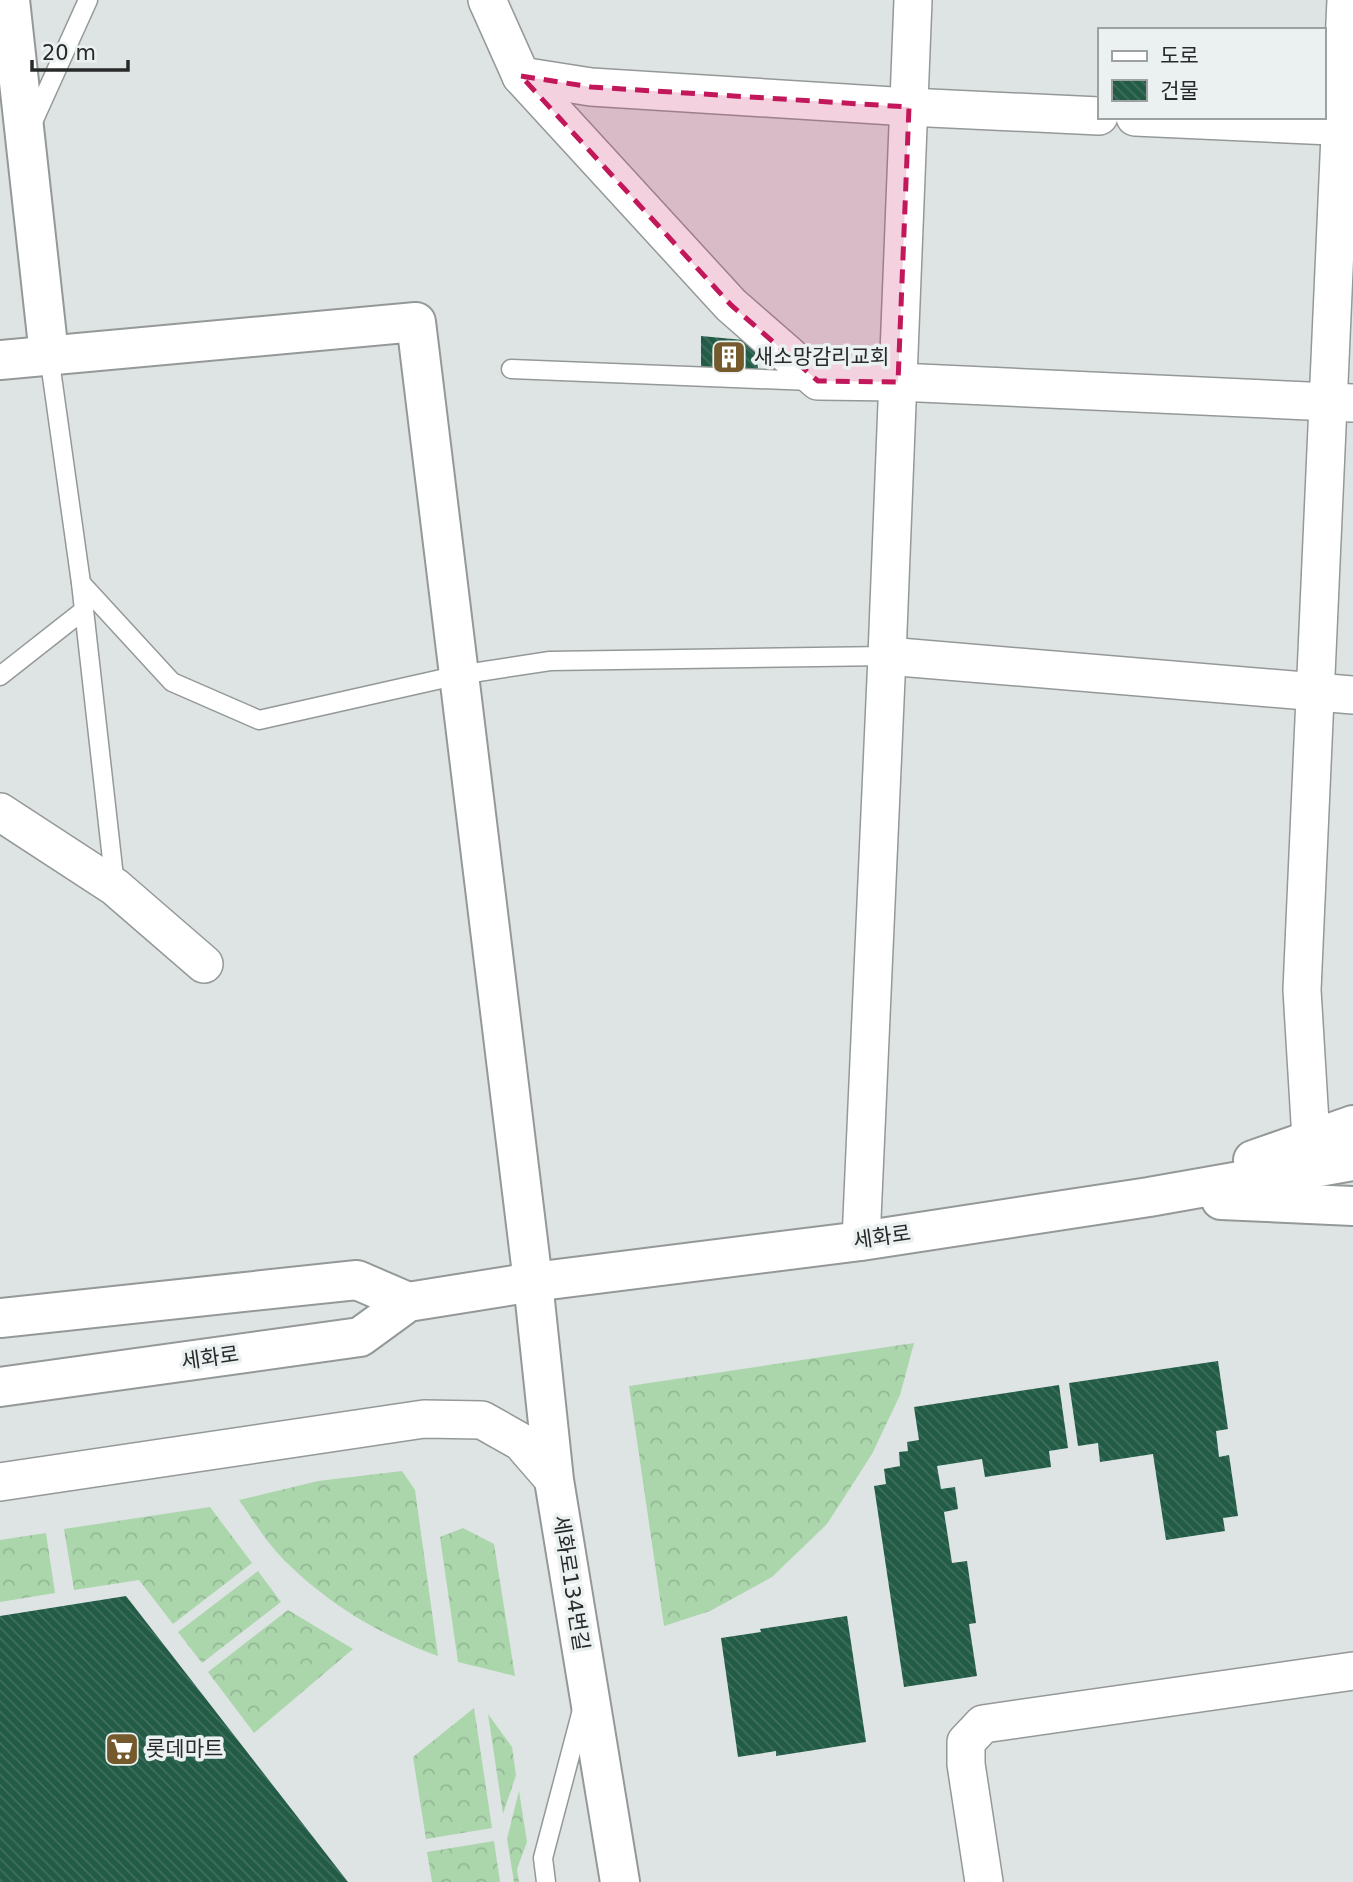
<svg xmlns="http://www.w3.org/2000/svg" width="1353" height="1882" font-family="'DejaVu Sans','Noto Sans KR',sans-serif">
<defs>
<pattern id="forest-crowns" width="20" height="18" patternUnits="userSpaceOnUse" patternTransform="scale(1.75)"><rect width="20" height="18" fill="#abd6ac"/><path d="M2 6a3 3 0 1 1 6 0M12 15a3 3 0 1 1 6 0" fill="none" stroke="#93b894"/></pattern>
<pattern id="building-back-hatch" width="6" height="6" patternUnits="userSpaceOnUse" patternTransform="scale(1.75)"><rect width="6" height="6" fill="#225b46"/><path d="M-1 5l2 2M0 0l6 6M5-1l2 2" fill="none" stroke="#416f5e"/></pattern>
</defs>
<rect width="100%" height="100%" fill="#dee4e3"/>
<g fill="url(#forest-crowns)">
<polygon points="914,1343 900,1395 872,1454 827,1524 772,1577 710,1611 664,1626 629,1386"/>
<path d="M402,1471L415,1490L438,1656C380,1635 328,1604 284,1560C267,1543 253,1520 239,1500L318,1481Z"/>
<polygon points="210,1507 252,1563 173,1624 139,1580 74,1590 64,1529"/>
<polygon points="463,1528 494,1544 515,1676 458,1662 440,1537"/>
<polygon points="46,1533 55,1593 0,1602 0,1540"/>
<polygon points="258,1571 281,1602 202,1663 178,1632"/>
<polygon points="288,1610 353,1649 254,1733 208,1672"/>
<polygon points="474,1708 492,1828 426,1839 413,1757"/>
<polygon points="488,1714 512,1747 516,1775 503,1814"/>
<polygon points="519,1791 527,1842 517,1869 519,1882 514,1882 507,1839"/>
<polygon points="494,1841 500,1882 432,1882 427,1852"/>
</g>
<g fill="url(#building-back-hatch)">
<polygon points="701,336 754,341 759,375 701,373"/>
<polygon points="1218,1361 1228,1429 1216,1431 1219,1457 1229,1455 1238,1516 1223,1518 1225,1531 1166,1540 1153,1454 1100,1462 1098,1443 1078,1446 1069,1383"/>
<polygon points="1059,1385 1068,1448 1049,1451 1051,1467 985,1477 982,1459 937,1466 941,1489 955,1487 958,1509 944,1512 952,1563 967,1561 976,1623 969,1624 977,1676 904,1687 874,1486 886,1484 884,1469 900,1466 899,1452 908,1451 907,1442 919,1440 914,1407"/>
<polygon points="126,1596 348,1882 0,1882 0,1616"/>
<polygon points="847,1616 866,1742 776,1756 776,1751 738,1757 721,1638 761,1632 760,1629"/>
</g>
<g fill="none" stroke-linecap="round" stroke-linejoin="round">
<g stroke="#949998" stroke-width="21">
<g id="lane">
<polyline points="32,124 88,0"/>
<polyline points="49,355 81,583 115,886"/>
<polyline points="511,369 811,381"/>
<polyline points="81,583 172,682 259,720 459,675 550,661 887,656"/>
<polyline points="0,676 84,610"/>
<polyline points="546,1882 543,1858 582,1710"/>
</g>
</g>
<g stroke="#949998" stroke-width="40">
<g id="street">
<polyline points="487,0 521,76 731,305 818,381 898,382 1352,403"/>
<polyline points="521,76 591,87 909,107 1099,116"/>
<polyline points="1135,117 1353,127"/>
<polyline points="887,656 1353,695"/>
<polyline points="0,812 115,887 204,964"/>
<polyline points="1311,1139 1302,990 1346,0"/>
<polyline points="861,1241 887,656 913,0"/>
<polyline points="0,1482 424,1419 482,1420 521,1442 554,1480"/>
<polyline points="984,1882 966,1764 966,1742 983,1724 1353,1671"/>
</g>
</g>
<g stroke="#949998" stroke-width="42">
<g id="secondary">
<polyline points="10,0 49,355"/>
<polyline points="0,360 416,322 533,1282 554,1480 620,1882"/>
<polyline points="1253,1160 1353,1125"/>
<polyline points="1221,1200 1353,1206"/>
<polyline points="0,1318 357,1280 408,1302"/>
<polyline points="0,1387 360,1337 408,1302 533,1282 861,1241 1149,1197 1353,1161"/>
</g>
</g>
<use href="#lane" stroke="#fff" stroke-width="18"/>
<use href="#street" stroke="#fff" stroke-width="37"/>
<use href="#secondary" stroke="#fff" stroke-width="38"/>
</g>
<path fill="#c2185b" fill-opacity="0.2" stroke="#c2185b" stroke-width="5" stroke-dasharray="14 9" stroke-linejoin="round" d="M521,76L591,87L909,107L898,382L818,381L731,305Z"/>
<defs>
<g id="building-square" transform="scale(1.75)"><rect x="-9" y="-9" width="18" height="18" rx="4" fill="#745a2c" stroke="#ebf1f0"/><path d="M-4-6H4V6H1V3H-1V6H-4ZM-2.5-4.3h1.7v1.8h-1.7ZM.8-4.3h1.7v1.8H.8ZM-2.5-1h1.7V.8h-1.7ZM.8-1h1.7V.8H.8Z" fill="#fff"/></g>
<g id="supermarket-square" transform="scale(1.75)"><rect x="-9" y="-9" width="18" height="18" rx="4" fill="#745a2c" stroke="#ebf1f0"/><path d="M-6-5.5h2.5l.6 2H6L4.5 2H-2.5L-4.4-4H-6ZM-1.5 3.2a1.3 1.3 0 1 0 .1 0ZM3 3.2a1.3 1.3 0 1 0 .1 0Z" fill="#fff"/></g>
</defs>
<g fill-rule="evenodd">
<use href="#building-square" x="729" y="357"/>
<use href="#supermarket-square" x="122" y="1749"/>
</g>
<g text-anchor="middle" stroke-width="7" stroke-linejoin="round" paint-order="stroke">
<g font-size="21" fill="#282a2a" stroke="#ebf1f0" text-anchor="start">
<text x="754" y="364">새소망감리교회</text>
<text x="146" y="1756">롯데마트</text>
</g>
<g font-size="21" fill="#282a2a" stroke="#ebf1f0">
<text transform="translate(882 1237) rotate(-8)" y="7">세화로</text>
<text transform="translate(210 1358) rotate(-8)" y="7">세화로</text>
<text transform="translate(571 1583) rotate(81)" y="7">세화로134번길</text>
</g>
</g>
<rect x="1098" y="28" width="228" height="91" fill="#ebf1f0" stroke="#9da1a1" stroke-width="2"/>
<rect x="1112" y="51" width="35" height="10" fill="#ffffff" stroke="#9da1a1" stroke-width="2"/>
<text x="1160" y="63" font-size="21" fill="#282a2a">도로</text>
<rect x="1112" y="80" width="35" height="21" fill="url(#building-back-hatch)" stroke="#9da1a1" stroke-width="2"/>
<text x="1160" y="98" font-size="21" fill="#282a2a">건물</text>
<path d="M32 60v10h96v-10" fill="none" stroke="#282a2a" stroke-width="3.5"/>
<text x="42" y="60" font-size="21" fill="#282a2a" stroke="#ebf1f0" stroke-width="5" paint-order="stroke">20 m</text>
</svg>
